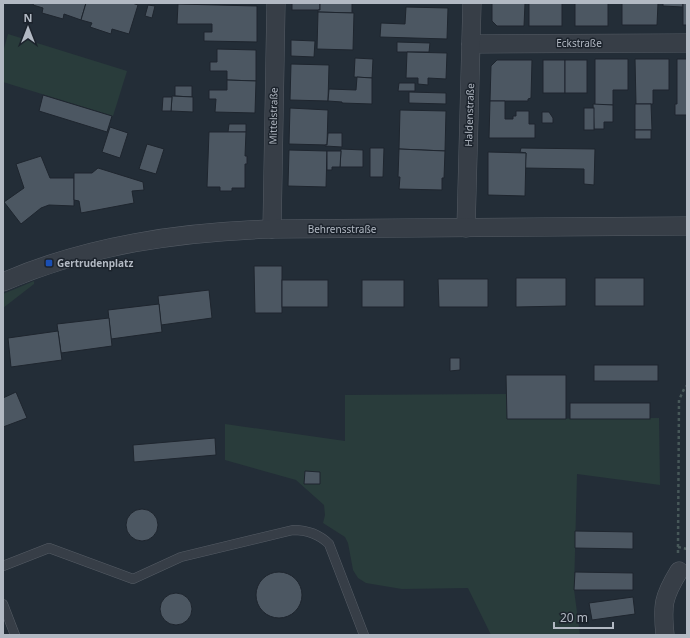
<svg xmlns="http://www.w3.org/2000/svg" width="690" height="638" font-family="'Noto Sans',sans-serif">
<rect width="100%" height="100%" fill="#232d37"/>
<g fill="#293c3b">
<polygon points="8,34 127,71 113,116 3,82 3,52"/>
<polygon points="34,281 34,284 3,308 3,294"/>
<polygon points="506,394 507,419 659,418 660,485 577,474 574,590 580,635 491,635 468,588 402,589 366,583 358,578 353,570 348,543 345,537 323,523 325,515 324,505 296,480 225,460 225,424 345,441 345,395"/>
</g>
<g fill="#4c5762" stroke="#1e252e">
<polygon points="34,3 86,3 81,20 64,14 63,19 42,13 43,8 33,5"/>
<polygon points="86,3 132,3 138,5 129,34 112,29 111,34 90,27 92,23 81,20"/>
<rect x="292" y="3" width="28" height="7"/>
<polygon points="320,3 352,3 352,13 318,12 318,10 320,10"/>
<polygon points="492,3 525,3 524,26 497,26 492,21"/>
<rect x="529" y="3" width="33" height="23"/>
<rect x="575" y="3" width="33" height="23"/>
<polygon points="622,3 658,3 657,25 622,25"/>
<polygon points="663,3 683,3 683,7 663,6"/>
<rect x="683" y="3" width="4" height="22"/>
<polygon points="178,4 257,6 257,42 204,41 204,32 212,32 212,24 177,24"/>
<polygon points="148,5 155,6 152,18 145,16"/>
<polygon points="406,7 448,8 447,39 380,37 381,23 405,24"/>
<polygon points="318,12 354,13 353,50 317,49"/>
<polygon points="291,40 315,41 314,57 291,56"/>
<polygon points="397,42 430,43 429,52 397,52"/>
<polygon points="217,49 256,50 256,81 227,80 227,71 210,71 210,62 217,62"/>
<polygon points="407,52 447,53 446,79 428,78 428,85 418,84 418,78 406,78"/>
<polygon points="355,58 373,59 372,78 354,77"/>
<polygon points="595,59 628,59 628,90 613,90 613,105 595,105"/>
<polygon points="635,59 669,59 669,90 653,90 653,104 636,104"/>
<polygon points="677,59 687,59 687,115 675,115 675,104 677,104"/>
<polygon points="497,60 532,60 531,98 528,99 528,101 490,101 491,66"/>
<rect x="543" y="60" width="22" height="33"/>
<rect x="565" y="60" width="22" height="33"/>
<polygon points="291,64 329,65 328,101 290,100"/>
<polygon points="357,77 372,78 372,104 342,103 342,102 328,101 329,89 356,90"/>
<polygon points="227,80 256,81 255,113 215,112 216,99 209,99 209,90 227,90"/>
<polygon points="399,83 415,83 415,91 398,91"/>
<polygon points="175,86 192,86 192,97 175,96"/>
<polygon points="409,92 446,93 446,104 409,103"/>
<polygon points="43,95 112,116 107,132 39,111"/>
<polygon points="172,96 193,97 193,112 171,111"/>
<polygon points="163,97 172,97 171,111 162,111"/>
<polygon points="490,101 505,101 505,119 513,119 513,116 516,116 516,111 529,111 529,124 535,124 535,138 489,138"/>
<polygon points="593,104 613,105 613,122 604,122 604,129 594,129"/>
<polygon points="635,104 651,104 652,130 635,130"/>
<polygon points="290,108 328,110 327,145 289,144"/>
<rect x="584" y="108" width="10" height="22"/>
<polygon points="400,110 446,111 445,151 399,149"/>
<polygon points="542,112 549,112 553,118 553,123 542,123"/>
<polygon points="229,124 246,124 246,132 228,132"/>
<polygon points="110,127 128,133 120,158 102,152"/>
<rect x="635" y="130" width="16" height="9"/>
<polygon points="209,132 246,132 245,156 247,156 247,164 245,164 245,188 232,188 232,191 220,191 220,187 207,187"/>
<polygon points="328,133 342,133 342,147 325,146 325,145 327,145"/>
<polygon points="147,144 164,149 156,174 139,169"/>
<polygon points="370,148 384,148 383,177 370,177"/>
<polygon points="521,148 595,149 594,185 584,184 584,169 525,168 526,153 520,152"/>
<polygon points="341,149 363,150 363,167 340,167"/>
<polygon points="399,149 445,151 444,178 442,178 442,190 399,189 400,177 398,177"/>
<polygon points="289,150 327,151 326,187 288,186"/>
<polygon points="327,151 341,151 340,167 332,167 332,170 327,170"/>
<polygon points="488,152 526,153 525,196 488,195"/>
<polygon points="41,156 50,178 74,178 74,206 49,205 41,208 21,224 4,202 24,188 16,164"/>
<polygon points="98,168 143,182 144,190 132,191 134,203 81,213 79,201 74,200 74,173 92,173"/>
<polygon points="254,266 282,266 282,313 255,313"/>
<polygon points="516,278 566,278 566,306 516,307"/>
<rect x="595" y="278" width="49" height="28"/>
<polygon points="438,279 488,279 488,307 439,307"/>
<rect x="282" y="280" width="46" height="27"/>
<rect x="362" y="280" width="42" height="27"/>
<polygon points="209,290 212,318 161,325 158,296"/>
<polygon points="159,304 162,332 111,339 108,310"/>
<polygon points="109,318 112,346 61,353 57,324"/>
<polygon points="58,331 62,360 11,367 8,338"/>
<polygon points="450,358 460,358 460,370 450,371"/>
<rect x="594" y="365" width="64" height="16"/>
<polygon points="506,375 566,375 566,419 507,419"/>
<polygon points="16,392 27,418 3,427 3,398"/>
<rect x="570" y="403" width="80" height="16"/>
<polygon points="215,438 216,455 134,462 133,445"/>
<polygon points="305,471 320,472 320,484 304,484"/>
<circle cx="142" cy="525" r="16"/>
<polygon points="575,531 633,532 633,549 575,548"/>
<circle cx="279" cy="595" r="23"/>
<polygon points="575,572 633,573 633,590 574,590"/>
<circle cx="176" cy="609" r="16"/>
<polygon points="633,597 635,614 592,620 589,603"/>
</g>
<g fill="none" stroke-linecap="round" stroke-linejoin="round">
<g stroke="#555c65" stroke-width="10">
<g id="lane">
<path d="M3,566L49,548L133,579L181,557L293,530C307,530 319,534 329,544L364,635"/>
<polyline points="3,604 15,635"/>
</g>
</g>
<g stroke="#555c65" stroke-width="19">
<g id="street">
<polyline points="471,44 687,43"/>
<polyline points="466,228 472,3"/>
<polyline points="272,229 276,3"/>
<path d="M3,282C88,245 180,232 272,229L687,226"/>
<path d="M665,635C662,605 663,597 679,571"/>
</g>
</g>
<g stroke="#475859" stroke-width="2.5" stroke-dasharray="3 3" stroke-linecap="butt">
<polyline points="678,547 679,400 685,387 687,386"/>
<polyline points="678,553 678,547 687,549"/>
</g>
<use href="#lane" stroke="#373e47" stroke-width="9"/>
<use href="#street" stroke="#373e47" stroke-width="18"/>
</g>
<rect fill="#1a4fb4" stroke="#1c232c" stroke-width="1.5" x="45" y="259" width="8" height="8" rx="2"/>
<g text-anchor="middle" stroke-width="3" stroke-linejoin="round" paint-order="stroke">
<g font-size="10" fill="#b2b9c3" stroke="#1c232c">
<text x="579" y="47">Eckstraße</text>
<text transform="translate(469 115) rotate(-88)" y="4">Haldenstraße</text>
<text transform="translate(273 116) rotate(-89)" y="4">Mittelstraße</text>
<text x="342" y="233">Behrensstraße</text>
</g>
<g font-size="10" font-weight="bold" fill="#b2b9c3" stroke="#1c232c" text-anchor="start">
<text x="57" y="267">Gertrudenplatz</text>
</g>
</g>
<rect width="690" height="638" fill="none" stroke="#b2b9c3" stroke-width="8"/>
<g transform="translate(28 28)" stroke="#1c232c" stroke-width="3" paint-order="stroke">
<path d="M0-3L7 15L0 10L-7 15Z" fill="#b2b9c3"/>
<text y="-6" font-size="11" font-weight="bold" text-anchor="middle" fill="#b2b9c3">N</text>
</g>
<path d="M554 622v6h59v-6" fill="none" stroke="#b2b9c3" stroke-width="2"/>
<text x="560" y="622" font-size="12" fill="#b2b9c3" stroke="#1c232c" stroke-width="3" paint-order="stroke">20 m</text>
</svg>
